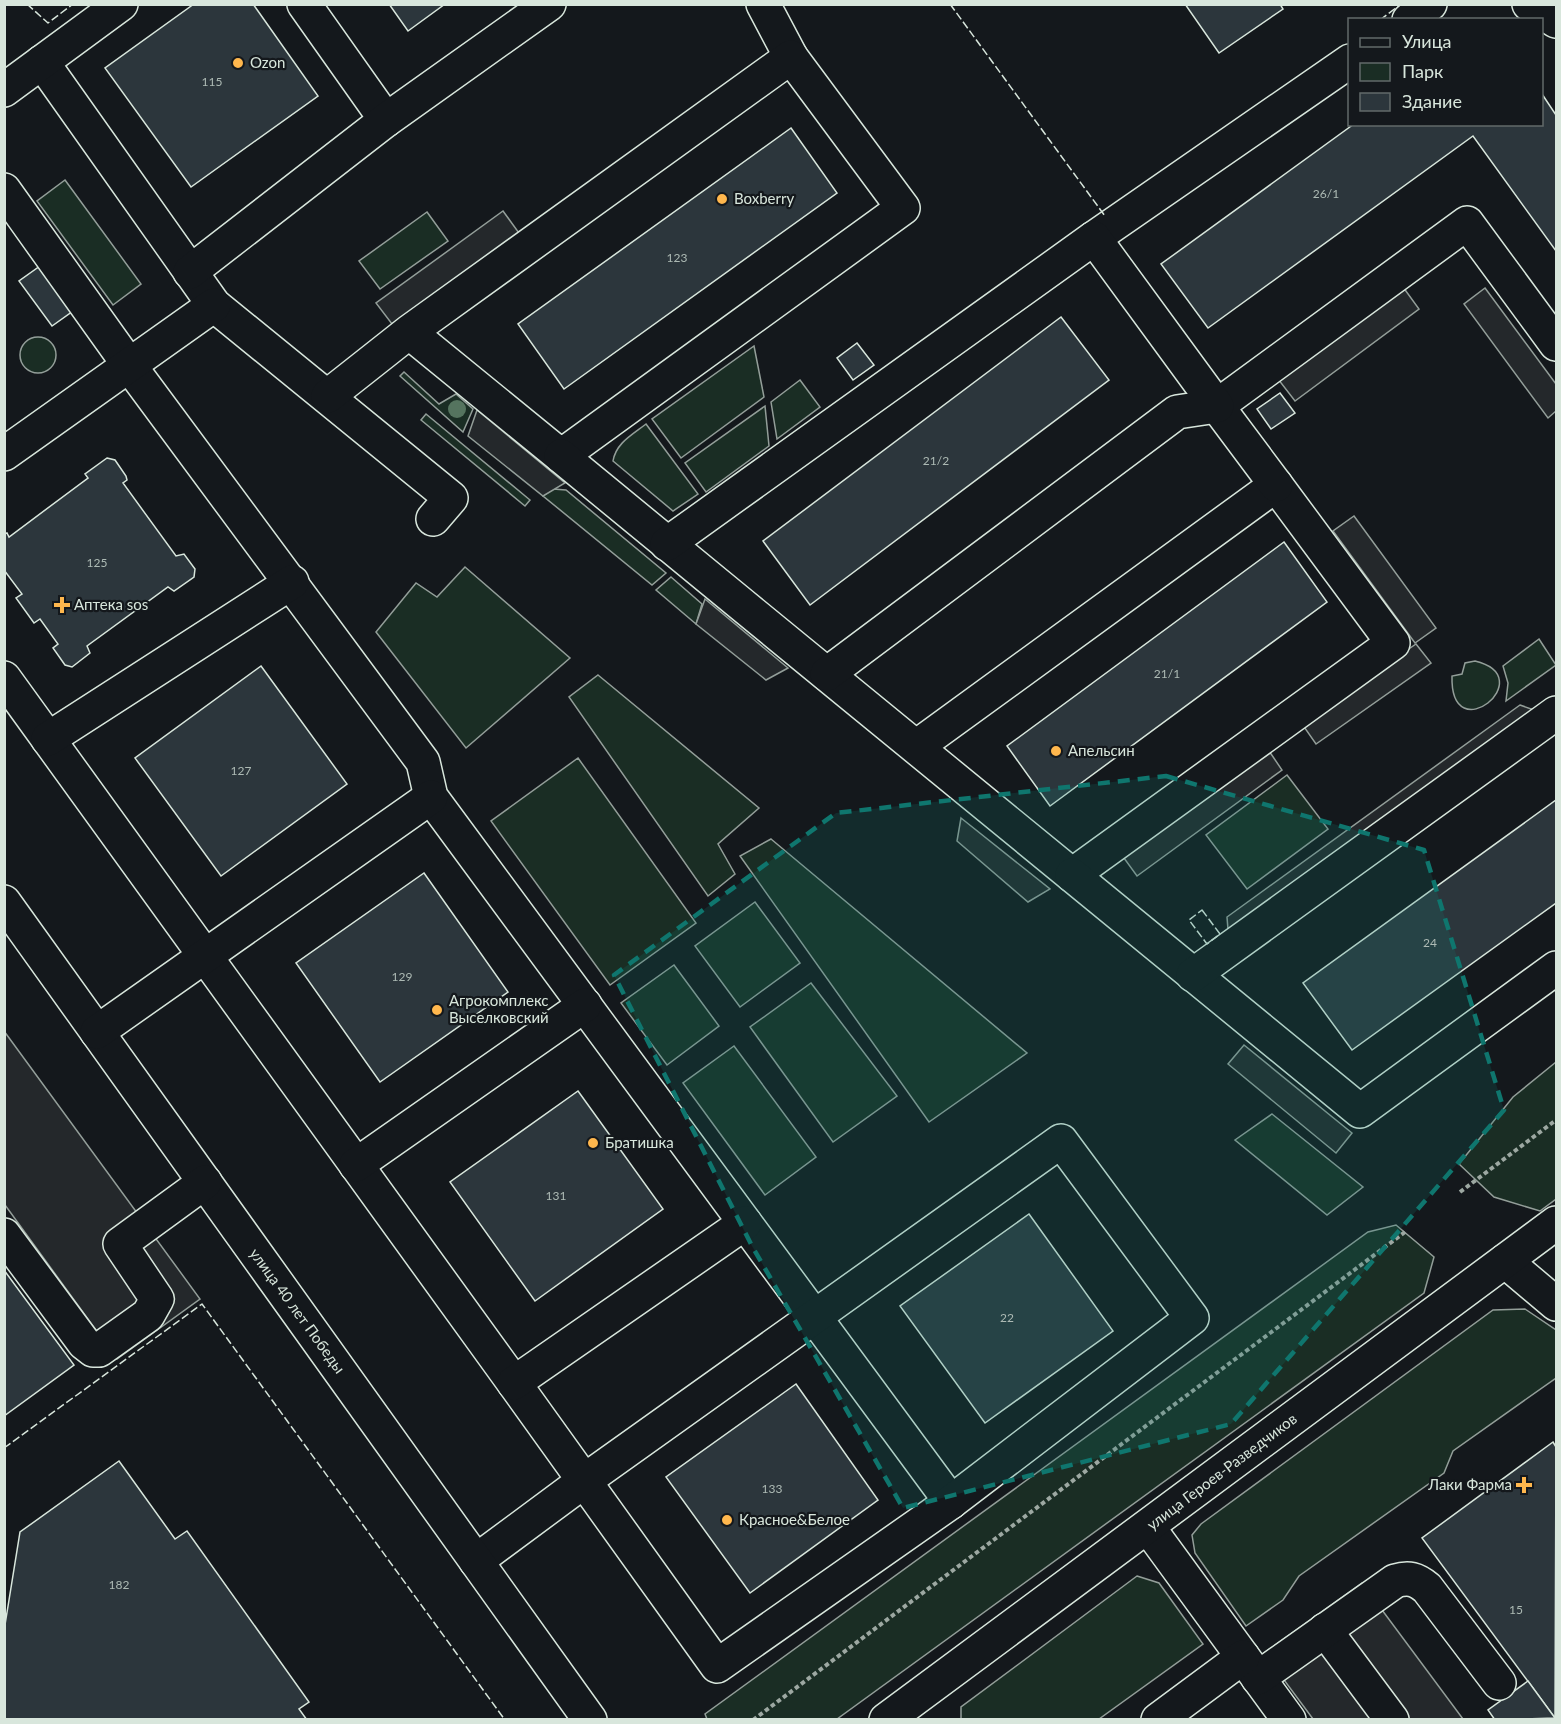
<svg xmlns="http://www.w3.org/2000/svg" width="1561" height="1724" font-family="Lato,sans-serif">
<rect width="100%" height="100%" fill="#14181c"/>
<g fill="#1a2d24" stroke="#939e99" stroke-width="1.5">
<polygon points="65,180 141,284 113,305 37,201"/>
<polygon points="427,212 448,241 380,289 359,261"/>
<circle cx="38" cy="355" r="18"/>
<polygon points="754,346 764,397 681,458 652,419"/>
<polygon points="404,372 439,404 456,394 473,409 463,432 400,376"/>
<polygon points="800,380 820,407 777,439 771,402"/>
<polygon points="765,406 769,446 706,492 685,463"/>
<polygon points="426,414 530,500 525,506 421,420"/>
<path d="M646,424L698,494L673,511L613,461C616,443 632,435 646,424Z"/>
<polygon points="553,489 566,490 666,573 652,585 543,496"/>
<polygon points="465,567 570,658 466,748 376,632 416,583 437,597"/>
<polygon points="671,577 702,604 696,624 656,590"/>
<polygon points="1539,639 1556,665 1506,701 1508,683 1503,666"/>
<path d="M1475,661C1542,677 1450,752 1452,676L1462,674L1465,663Z"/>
<polygon points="598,675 759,808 718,844 735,874 708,896 569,697"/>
<polygon points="578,758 696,923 610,985 491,821"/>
<polygon points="1287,775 1328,829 1247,889 1206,835"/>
<polygon points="771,839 1027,1053 929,1122 740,856"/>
<polygon points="755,902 800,963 740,1007 695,946"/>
<polygon points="674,965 719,1026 667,1065 621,1003"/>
<polygon points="811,983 897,1096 833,1142 750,1027"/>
<polygon points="734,1046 816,1157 765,1195 683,1083"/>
<polygon points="1556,1062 1556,1199 1540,1211 1494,1197 1459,1164 1513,1097"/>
<polygon points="1272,1114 1363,1187 1327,1215 1235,1140"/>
<polygon points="1396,1225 1434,1257 1424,1293 837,1719 707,1719 705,1714 1368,1232"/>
<polygon points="1525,1309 1556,1330 1556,1378 1453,1451 1444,1473 1299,1576 1283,1600 1246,1626 1195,1553 1192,1535 1201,1524 1493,1310"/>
<polygon points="1137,1576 1159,1583 1203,1644 1099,1719 961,1719 961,1707"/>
</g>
<g fill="#24282b" stroke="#939e99" stroke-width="1.5">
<polygon points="503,211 519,233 392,324 376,303"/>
<polygon points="1403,287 1419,309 1295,401 1278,379"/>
<polygon points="1485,288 1556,384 1556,411 1548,418 1464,304"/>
<polygon points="477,410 565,483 543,496 468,436"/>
<polygon points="1354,516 1436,628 1415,643 1333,531"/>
<polygon points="705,599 788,668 766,680 696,624"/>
<polygon points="1416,644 1431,663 1316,744 1302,724"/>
<polygon points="1520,705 1534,710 1229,942 1227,917"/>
<polygon points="1267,748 1282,770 1137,876 1121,854"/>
<polygon points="961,818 1050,889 1028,902 957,841"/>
<polygon points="4,1031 200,1299 117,1359 5,1205"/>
<polygon points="1244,1045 1352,1133 1336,1153 1228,1064"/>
<polygon points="1362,1583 1463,1719 1313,1719 1264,1653"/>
</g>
<g fill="#2c363c" stroke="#d8e6dc" stroke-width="1.5">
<polygon points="194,4 253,4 318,96 191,187 105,68"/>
<polygon points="389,4 445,4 408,31"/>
<polygon points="1185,4 1280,4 1283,9 1219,53"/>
<polygon points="1542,94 1556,115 1556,251 1473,136 1208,328 1161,264 1354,124 1542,124"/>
<polygon points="791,128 837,193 564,389 518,324"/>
<polygon points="40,266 73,311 52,326 19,281"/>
<polygon points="1061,317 1109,380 810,605 763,541"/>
<polygon points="857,343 874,365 853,380 837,358"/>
<polygon points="1280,393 1295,413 1271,429 1257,409"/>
<polygon points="107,458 115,460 126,476 127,480 123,483 176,556 184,554 195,569 194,577 174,591 168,587 87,646 90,653 72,667 65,665 53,648 58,644 40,619 34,623 16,598 22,594 4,570 4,534 7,533 9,537 88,478 85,474"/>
<polygon points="1284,542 1327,602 1050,806 1007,746"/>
<polygon points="261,666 347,784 221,876 135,758"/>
<polygon points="1556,800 1556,903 1352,1050 1303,983"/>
<polygon points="424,873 508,992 380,1082 296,963"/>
<polygon points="578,1091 663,1209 535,1301 450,1182"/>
<polygon points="1029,1214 1113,1331 985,1423 900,1306"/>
<polygon points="4,1270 74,1365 4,1416"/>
<polygon points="796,1384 878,1500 750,1593 666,1477"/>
<polygon points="1553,1442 1556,1447 1555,1718 1422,1538"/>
<polygon points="119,1461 175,1539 187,1531 309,1702 299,1709 307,1720 4,1720 4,1631 20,1532"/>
<polygon points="1528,1681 1555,1718 1495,1720 1488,1710"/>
</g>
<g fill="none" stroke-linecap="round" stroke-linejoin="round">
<g stroke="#d8e6dc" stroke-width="36">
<g id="minor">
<polyline points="304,4 386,120"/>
<polyline points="763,4 791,57"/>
<polyline points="1529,4 1556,21"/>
<polyline points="1409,20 1430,4"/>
<polyline points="42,62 214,305 451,498 433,519"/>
<polyline points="4,90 121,4"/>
<polyline points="4,190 129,365 423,762 431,797 951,1502"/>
<polyline points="1094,238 1350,61"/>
<polyline points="190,272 386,120 549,4"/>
<polyline points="328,396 409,332 791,57 903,208 561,456 409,332"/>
<polyline points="4,454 214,305"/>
<path d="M561,456C731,596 902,736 1072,875L1393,643L1276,485L916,747"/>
<polyline points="1276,485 1217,406 1467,223 1556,344"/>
<polyline points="667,544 1094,238 1217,406 1177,412 827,674"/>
<polyline points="4,678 514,1383 717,1666 951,1502 1192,1318 1061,1141 584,1481 476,1561"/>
<polyline points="48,739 292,582"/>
<polyline points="1072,875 1360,1111 1556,968"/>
<polyline points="4,902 590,1720"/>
<polyline points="1193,975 1556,713"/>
<polyline points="97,1032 431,797"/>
<polyline points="356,1165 585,1005"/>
<polyline points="4,1235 84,1343 93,1350 99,1350 148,1315 157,1299 120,1244 205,1182"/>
<polyline points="1505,1261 1556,1304"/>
<polyline points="514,1383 745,1223"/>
<polyline points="1148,1527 1289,1720"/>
<polyline points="1325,1630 1392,1720"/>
<path d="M1258,1678L1395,1581C1409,1577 1416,1579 1427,1588L1499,1683"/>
<polyline points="886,1720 1556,1223"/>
<polyline points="1158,1720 1243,1657"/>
</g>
</g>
<g stroke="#9da8a2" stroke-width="4" stroke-dasharray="4.5 3" stroke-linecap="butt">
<polyline points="1460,1192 1556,1120"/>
<polyline points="753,1720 1405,1232"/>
</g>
<use href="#minor" stroke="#14181c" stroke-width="33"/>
<g stroke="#d8e6dc" stroke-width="1.5" stroke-dasharray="8 3" stroke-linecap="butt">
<polyline points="27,4 48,23 73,4"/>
<polyline points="950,4 1105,216"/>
<polyline points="1380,20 1401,4"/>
<polygon points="1202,910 1220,934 1207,944 1189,920"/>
<polyline points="4,1448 202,1304 505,1720"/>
</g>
</g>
<circle fill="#55745f" cx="457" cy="409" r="9"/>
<path fill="#0f766e" fill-opacity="0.2" stroke="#0f766e" stroke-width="4.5" stroke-dasharray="12 8" stroke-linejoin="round" d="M1166,776L1424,850L1504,1110L1231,1424L903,1508L752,1246L614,975L836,813Z"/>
<g fill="#ffb74d" stroke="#14181c" stroke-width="2">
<circle cx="238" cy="63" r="6"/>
<circle cx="722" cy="199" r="6"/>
<path d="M59 596h6v6h6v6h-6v6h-6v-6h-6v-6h6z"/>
<circle cx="1056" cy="751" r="6"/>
<circle cx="437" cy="1010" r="6"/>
<circle cx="593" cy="1143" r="6"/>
<path d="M1521 1476h6v6h6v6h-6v6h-6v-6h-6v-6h6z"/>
<circle cx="727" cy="1520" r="6"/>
</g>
<g text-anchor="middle" stroke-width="4.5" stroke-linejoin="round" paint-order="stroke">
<g font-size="12" fill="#adbab4">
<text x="212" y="86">115</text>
<text x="1326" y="198">26/1</text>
<text x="677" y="262">123</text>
<text x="936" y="465">21/2</text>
<text x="97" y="567">125</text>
<text x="1167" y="678">21/1</text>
<text x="241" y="775">127</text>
<text x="1430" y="947">24</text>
<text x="402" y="981">129</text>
<text x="556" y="1200">131</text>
<text x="1007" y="1322">22</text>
<text x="772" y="1493">133</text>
<text x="119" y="1589">182</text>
<text x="1516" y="1614">15</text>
</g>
<g font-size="15" fill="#d8e6dc" stroke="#14181c" text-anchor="start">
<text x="250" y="68">Ozon</text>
<text x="734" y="204">Boxberry</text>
<text x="74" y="610">Аптека sos</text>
<text x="1068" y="756">Апельсин</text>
<text x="449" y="1006">Агрокомплекс<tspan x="449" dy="17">Выселковский</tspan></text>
<text x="605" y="1148">Братишка</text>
<text x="1512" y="1490" text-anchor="end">Лаки Фарма</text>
<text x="739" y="1525">Красное&amp;Белое</text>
</g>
<g font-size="15" fill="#d8e6dc" stroke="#14181c">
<text transform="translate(297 1311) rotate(54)" y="5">улица 40 лет Победы</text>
<text transform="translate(1222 1472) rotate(-37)" y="5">улица Героев-Разведчиков</text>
</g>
</g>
<rect width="1561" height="1724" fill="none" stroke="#d8e6dc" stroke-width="12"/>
<rect x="1348" y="18" width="195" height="108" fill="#14181c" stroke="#626a69" stroke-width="1.5"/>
<rect x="1360" y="38" width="30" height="9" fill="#14181c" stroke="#626a69" stroke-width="1.5"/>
<text x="1402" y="48" font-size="18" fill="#d8e6dc">Улица</text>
<rect x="1360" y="63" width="30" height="18" fill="#1a2d24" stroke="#626a69" stroke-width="1.5"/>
<text x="1402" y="78" font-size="18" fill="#d8e6dc">Парк</text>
<rect x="1360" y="93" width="30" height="18" fill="#2c363c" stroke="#626a69" stroke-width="1.5"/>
<text x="1402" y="108" font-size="18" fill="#d8e6dc">Здание</text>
</svg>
